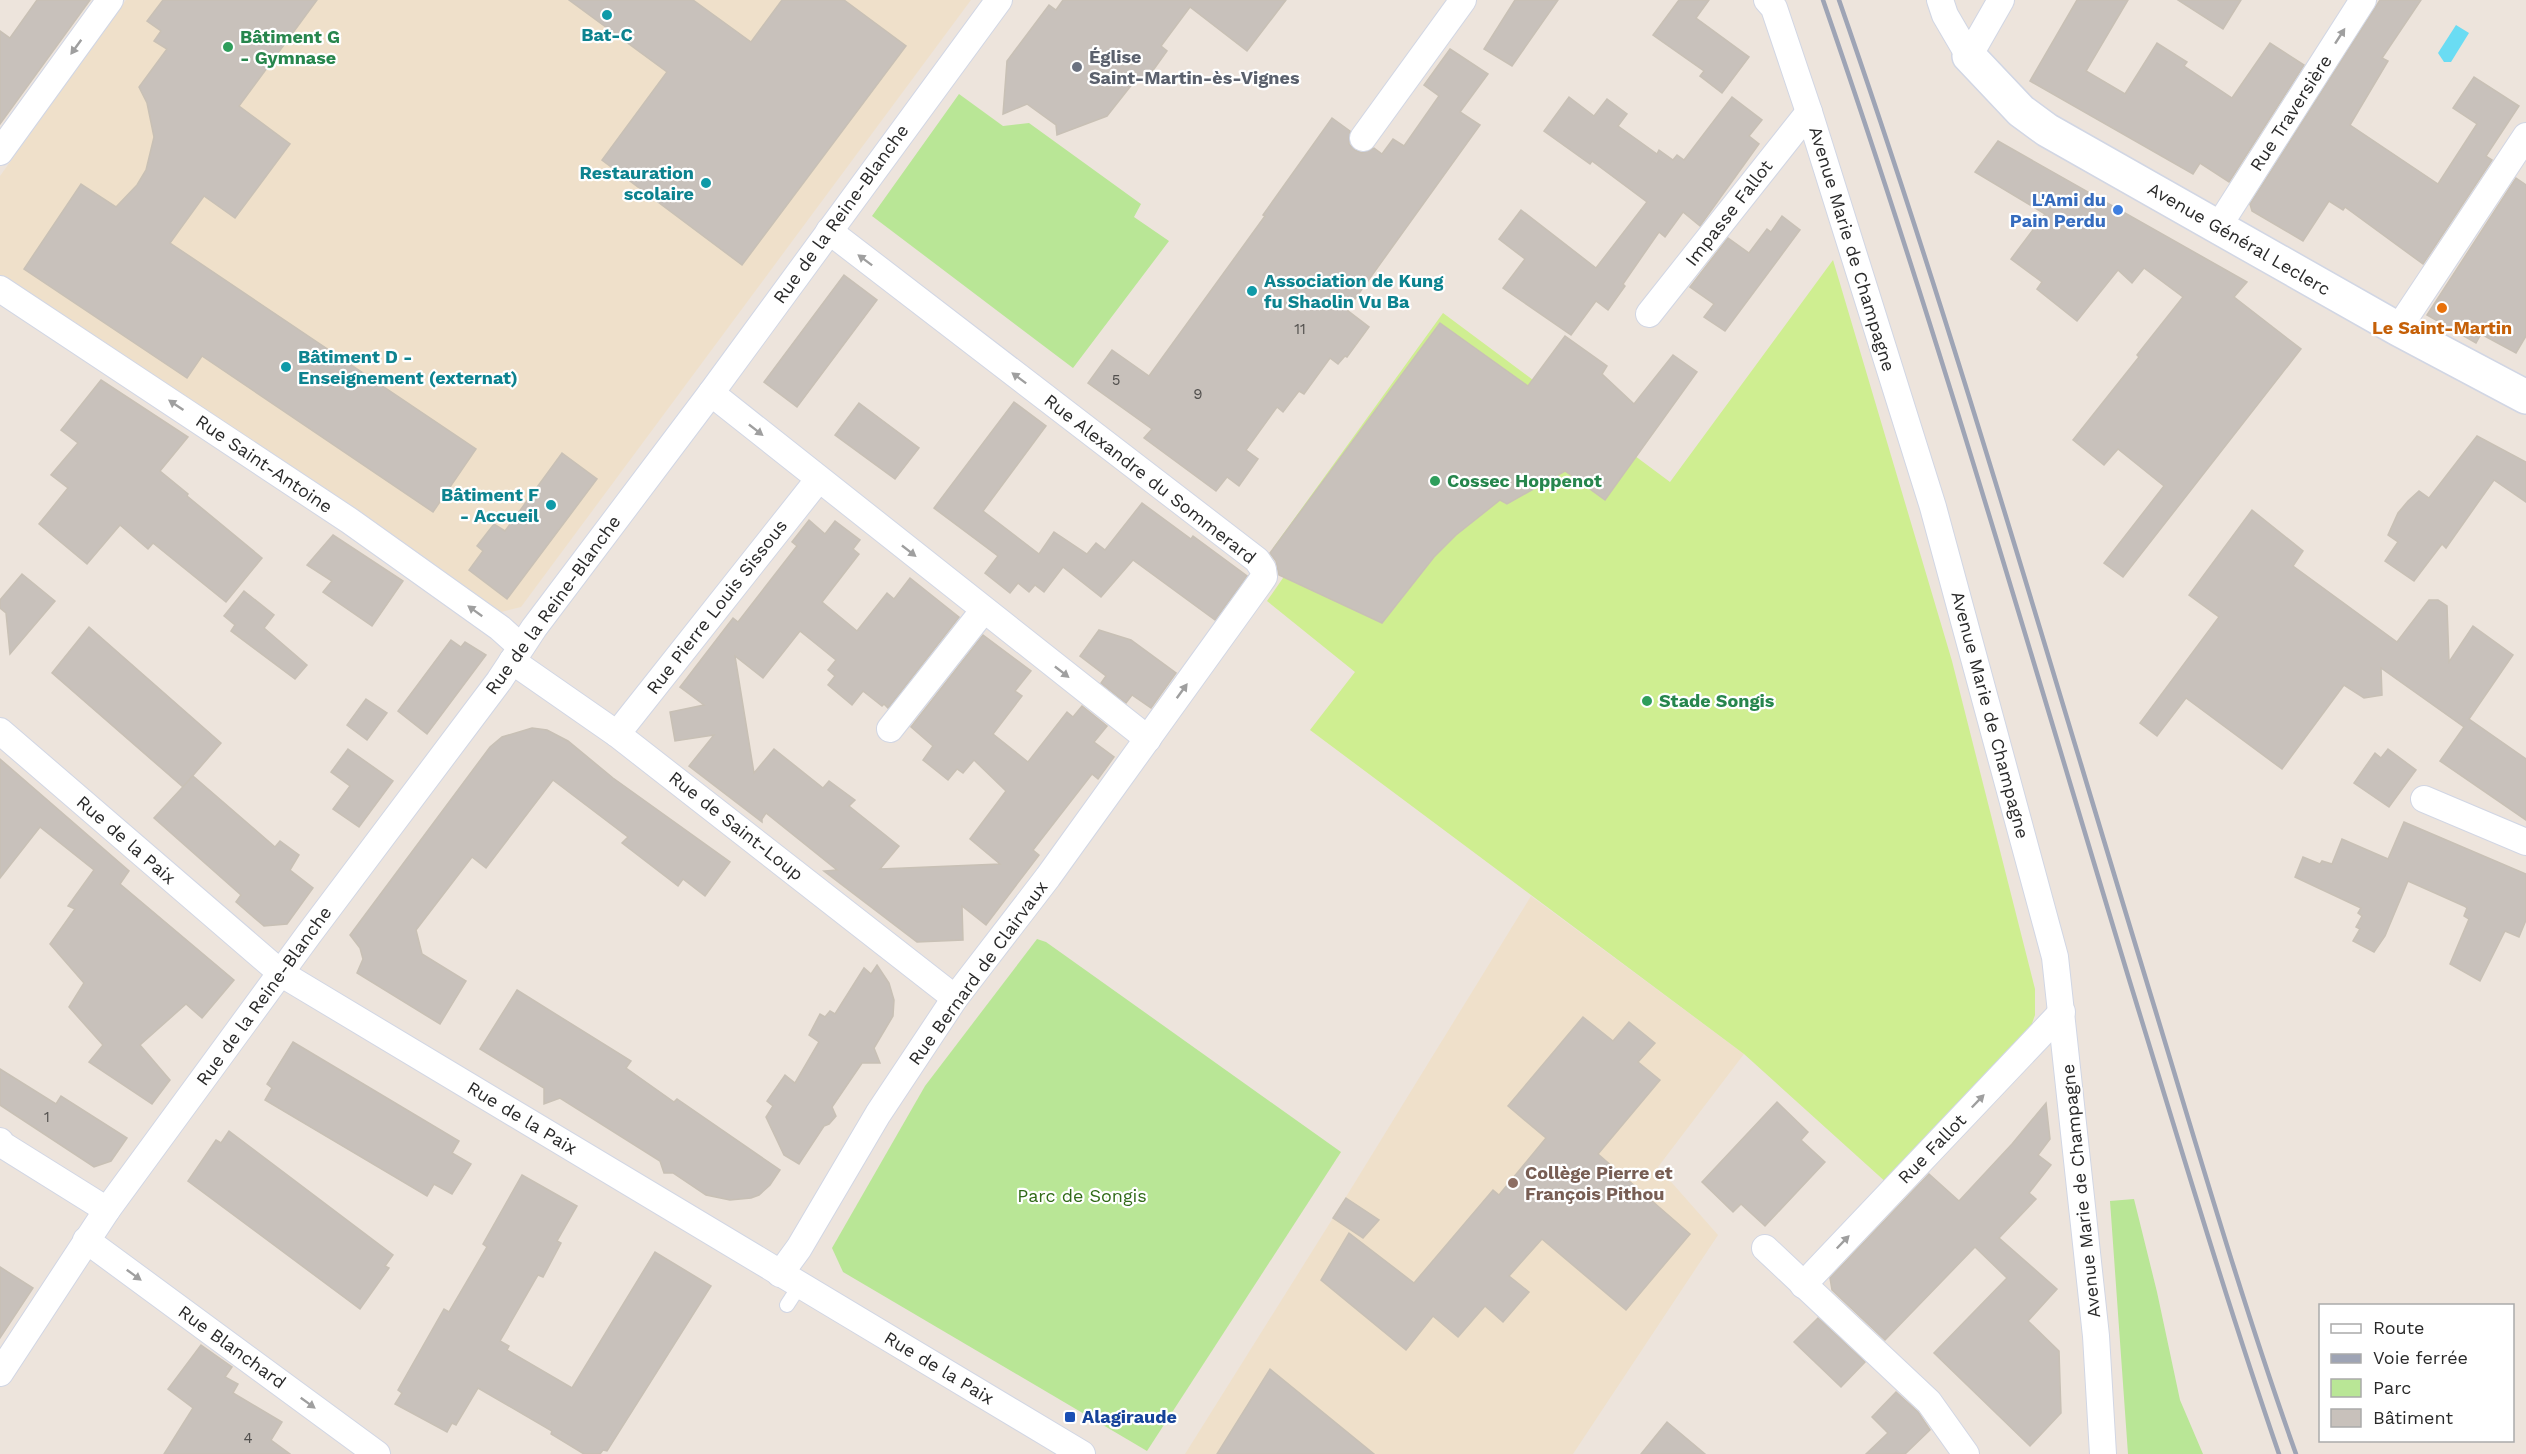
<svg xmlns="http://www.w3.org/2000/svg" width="2526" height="1454" font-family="'Work Sans',sans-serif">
<rect width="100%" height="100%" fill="#ede4dc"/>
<g fill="#efe0ca">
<polygon points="126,0 971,0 521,607 501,612 0,276 0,176"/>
<polygon points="1531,896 1744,1054 1658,1167 1718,1235 1573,1454 1185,1454 1333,1218"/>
</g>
<g fill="#b9e696">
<polygon points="959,94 1003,126 1029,123 1141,204 1134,217 1169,241 1073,368 872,216"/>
<polygon points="1037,939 1046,942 1341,1152 1147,1451 843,1272 832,1248 925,1086"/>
<polygon points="2134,1199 2157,1292 2180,1400 2203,1454 2128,1454 2110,1201"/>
</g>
<polygon fill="#cfee91" points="1833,260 1952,661 2035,989 2035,1015 2028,1035 1888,1184 1744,1054 1310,730 1355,672 1267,601 1292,565 1273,548 1443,313 1670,482"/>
<polygon fill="#6adcf3" points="2456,25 2469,33 2451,62 2444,62 2438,53"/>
<g fill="#c8c1bb" stroke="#c8c0b5" stroke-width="1.5">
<polygon points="37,0 90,0 0,124 0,31 10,38"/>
<polygon points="163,0 317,0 239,106 290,144 235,218 204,196 170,243 476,449 433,512 202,356 187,378 24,269 81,184 116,207 137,185 146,170 154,137 147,103 139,87 167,49 154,41 161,31 147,21"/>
<polygon points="569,0 693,0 751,42 782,0 844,0 906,46 742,265 602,160 667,72"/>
<polygon points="1063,0 1286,0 1247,51 1190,7 1161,46 1167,51 1144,83 1137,78 1107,116 1057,135 1056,125 1027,104 1003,114 1007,61 1049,5 1056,10"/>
<polygon points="1515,0 1558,0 1512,66 1484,49"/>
<polygon points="1679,0 1709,0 1696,18 1749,57 1722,93 1700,76 1704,71 1653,35"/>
<polygon points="2077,0 2128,0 2086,71 2125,94 2157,43 2187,62 2184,66 2232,98 2270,43 2304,65 2229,182 2200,163 2193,174 2030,81"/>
<polygon points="2178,0 2241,0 2223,29"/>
<polygon points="2380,0 2421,0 2382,58 2388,61 2350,125 2438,184 2477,124 2453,108 2474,77 2519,106 2486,156 2492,160 2423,264 2345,207 2343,210 2329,201 2303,241 2252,211 2250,204"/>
<polygon points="1450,49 1488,74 1460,112 1480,125 1347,310 1369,327 1347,357 1345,356 1338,364 1330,358 1304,394 1299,391 1283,412 1277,407 1246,450 1258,459 1239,486 1227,477 1216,491 1144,438 1152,429 1088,383 1112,350 1149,376 1265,216 1263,215 1332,118 1350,131 1349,144 1355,150 1362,153 1374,148 1382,154 1393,139 1404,146 1439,96 1424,85"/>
<polygon points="1569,97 1594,116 1607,99 1627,114 1618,126 1657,154 1659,150 1673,160 1677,155 1684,160 1732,97 1762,120 1749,136 1759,144 1700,226 1683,212 1665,237 1659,232 1623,284 1625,286 1608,310 1596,301 1571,335 1503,288 1525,259 1499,239 1521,210 1596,268 1647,202 1592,161 1590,164 1544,131"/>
<polygon points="1998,141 2247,282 2234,297 2301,349 2123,577 2104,563 2164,486 2118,449 2104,465 2073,440 2139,357 2137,355 2183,297 2144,268 2132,283 2118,270 2077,321 2037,289 2042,282 2011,259 2045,214 1975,172"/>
<polygon points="2516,178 2526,185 2526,336 2516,353 2481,334 2476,343 2427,315"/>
<polygon points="1782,216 1800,230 1725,331 1704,317 1714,304 1690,287 1728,238 1749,253 1767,229 1771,232"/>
<polygon points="844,275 877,300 797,407 764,382"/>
<polygon points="1440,323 1528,386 1565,336 1607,366 1602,374 1634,404 1673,355 1697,372 1605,500 1565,471 1507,504 1500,500 1456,535 1434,557 1382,623 1279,575 1276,561 1270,553"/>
<polygon points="101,380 188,437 160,471 188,494 187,496 262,558 226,602 153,543 148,549 120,525 87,564 39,524 68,488 51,475 78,443 61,430"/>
<polygon points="1014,402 1046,426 983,511 1039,554 1054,532 1087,554 1096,543 1105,550 1142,503 1191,539 1193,536 1247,576 1215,620 1133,560 1101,597 1063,567 1044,592 1035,585 1029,592 1018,583 1010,593 985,573 998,556 934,508"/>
<polygon points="859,403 919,448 895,479 835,435"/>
<polygon points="2477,436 2526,462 2526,502 2494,480 2446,548 2442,544 2414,581 2385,561 2398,542 2388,535 2398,513 2408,501 2419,491 2429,498"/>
<polygon points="562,453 597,479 507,599 469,570 483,551 477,546 494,524 505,531"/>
<polygon points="2252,510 2303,551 2293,566 2397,642 2429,600 2438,600 2447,606 2449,662 2473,626 2513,655 2469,719 2526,759 2526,820 2440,761 2464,727 2381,668 2382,695 2364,698 2344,685 2282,769 2186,698 2157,736 2140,723 2219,617 2189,595"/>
<polygon points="809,520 825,534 835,521 860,540 853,549 859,554 822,602 857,631 887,593 894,599 910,578 959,617 888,708 884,704 882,706 863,691 852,705 828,685 835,676 828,670 836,660 800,631 763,678 735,656 754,773 774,749 823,788 829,781 855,800 849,806 899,846 880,869 1000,864 970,839 1006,791 974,760 963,773 957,769 948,780 923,760 933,746 911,727 983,635 1031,671 1015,691 1022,696 993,734 1028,762 1067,712 1073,717 1082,706 1107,726 1094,742 1114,757 1098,779 1092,774 1033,850 1039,855 986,925 962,906 963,940 917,942 824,871 837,870 766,813 762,819 762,822 689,766 714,735 675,741 670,712 704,705 680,687 733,618 738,622 797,546 792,542"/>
<polygon points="333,535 403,581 372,626 323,592 332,581 307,565"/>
<polygon points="22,574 55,601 10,654 6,613 0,608 0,600"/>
<polygon points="244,591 274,615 264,628 307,665 295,679 231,631 235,625 224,616"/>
<polygon points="89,627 221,743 183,787 52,673"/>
<polygon points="1099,630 1131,640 1176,673 1151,708 1132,695 1126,703 1101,683 1106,676 1080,656"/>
<polygon points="451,640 461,647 465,642 486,655 427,734 398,711"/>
<polygon points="366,699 387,713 367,740 347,725"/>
<polygon points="532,728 547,730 568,741 613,778 730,862 705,896 683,879 678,886 622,843 628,837 553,780 486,868 472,857 416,930 422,954 466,981 440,1024 357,973 363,959 360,948 350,935 490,747 502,737"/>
<polygon points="348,749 393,781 359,827 333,809 350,786 331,772"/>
<polygon points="2388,749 2416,770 2389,807 2354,783 2375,753 2381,758"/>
<polygon points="0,759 129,871 120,884 234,980 202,1018 186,1004 140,1045 170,1080 152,1104 89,1062 103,1045 69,1007 84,983 50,944 75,909 68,906 94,870 40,827 0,878"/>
<polygon points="193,776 275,847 280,841 299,855 290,870 313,888 287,924 264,926 236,902 241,895 154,818"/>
<polygon points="2404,822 2526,874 2526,920 2519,937 2505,931 2480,981 2450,964 2469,919 2464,916 2467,908 2464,906 2408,881 2385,936 2374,952 2353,941 2360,929 2356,927 2362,916 2358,913 2361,908 2295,877 2303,857 2320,864 2322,861 2332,864 2342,839 2388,859"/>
<polygon points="877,965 889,983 894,1000 893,1016 874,1048 880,1063 862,1063 832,1107 836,1116 829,1124 824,1126 799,1164 784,1155 766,1117 773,1106 767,1101 785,1075 795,1083 819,1042 809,1035 820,1014 825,1017 830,1011 835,1014 864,968 871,974"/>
<polygon points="517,990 631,1061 626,1068 674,1102 677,1099 780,1170 770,1185 759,1195 751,1198 730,1200 706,1195 673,1173 664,1173 660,1161 560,1098 544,1104 544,1088 480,1049"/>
<polygon points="1583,1017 1613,1041 1629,1022 1655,1043 1638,1062 1660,1080 1598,1154 1690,1234 1626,1310 1542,1239 1509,1276 1529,1292 1503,1322 1485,1306 1458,1337 1433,1316 1406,1350 1321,1280 1349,1233 1414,1283 1493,1190 1499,1195 1546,1138 1508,1106"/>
<polygon points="293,1042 459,1141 452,1153 471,1164 452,1194 434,1184 427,1196 265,1100 272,1088 267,1084"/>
<polygon points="0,1069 56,1104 61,1096 127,1138 111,1161 94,1167 0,1105"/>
<polygon points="1777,1102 1808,1132 1801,1140 1825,1162 1765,1226 1741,1204 1733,1212 1702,1182"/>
<polygon points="2046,1103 2050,1139 2038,1155 2051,1165 2029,1193 2036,1199 1999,1238 2057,1289 2028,1321 2059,1351 2061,1413 2030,1446 1934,1353 2007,1278 1975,1247 1885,1340 1832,1290 1830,1278 1929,1174 1959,1201 2012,1144"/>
<polygon points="229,1131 393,1255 385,1266 389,1268 360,1309 188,1181 216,1140 221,1143"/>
<polygon points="522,1175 577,1206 557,1241 561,1243 543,1277 538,1275 500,1341 509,1346 507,1350 572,1388 655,1252 711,1286 607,1451 603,1450 600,1454 584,1454 551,1434 552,1431 478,1388 456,1425 452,1423 447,1432 395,1404 402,1393 398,1390 444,1309 449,1312 487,1247 483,1244"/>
<polygon points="1346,1198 1379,1220 1363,1238 1333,1218"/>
<polygon points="0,1267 33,1288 0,1338"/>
<polygon points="1818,1318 1865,1362 1841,1387 1794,1342"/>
<polygon points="201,1345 232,1367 225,1377 238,1384 233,1393 282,1422 271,1440 290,1454 164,1454 193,1408 168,1389"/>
<polygon points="1270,1369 1374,1454 1217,1454"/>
<polygon points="1896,1392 1918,1412 1930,1430 1905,1454 1866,1454 1888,1433 1872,1417"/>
<polygon points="1667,1422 1705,1454 1641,1454"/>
</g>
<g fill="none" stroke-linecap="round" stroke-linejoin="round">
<g stroke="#d1d6e4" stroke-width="16">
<polyline id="lane" points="787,1305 800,1285"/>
</g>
<g stroke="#d1d6e4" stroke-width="28">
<g id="street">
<polyline points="1767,0 1774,8 1809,112 1933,507 2055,957 2096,1336 2103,1454"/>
<polyline points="1940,0 1945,15 1969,56 2001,0"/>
<polyline points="1363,138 1463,0"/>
<polyline points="0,152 110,0"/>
<polyline points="2218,227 2363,0"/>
<polyline points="0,289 350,521 500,628 521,647"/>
<polyline points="1649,314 1809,112"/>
<polyline points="2398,329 2526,136"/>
<polyline points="711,393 1148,739"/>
<polyline points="512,661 617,734 955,998"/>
<polyline points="890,729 983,611"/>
<polyline points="0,731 282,974 1082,1454"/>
<polyline points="617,734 818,480"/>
<polyline points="2424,799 2526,842"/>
<polyline points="0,1141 3,1145 107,1210"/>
<polyline points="86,1240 377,1454"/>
<polyline points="1765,1248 1929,1402 1966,1454"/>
<polyline points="780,1274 799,1248 878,1114 955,998 1048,877 1264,577 1263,569 1257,560 829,231"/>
<polyline points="1803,1285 2062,1012"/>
<polyline points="0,1373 107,1210 309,934 499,681 534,628 711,393 999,0"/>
</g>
</g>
<g stroke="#d1d6e4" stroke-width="36">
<polyline id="secondary" points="1969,56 2021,111 2047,130 2398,329 2526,397"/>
</g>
<use href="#lane" stroke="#fff" stroke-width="14"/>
<use href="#street" stroke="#fff" stroke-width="26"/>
<use href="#secondary" stroke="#fff" stroke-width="33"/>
<g stroke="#9ea4b5" stroke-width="4.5">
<path d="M1823,0C1935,323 2030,652 2129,979C2178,1138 2225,1297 2279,1454"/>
<path d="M1839,0C1955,333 2052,672 2155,1009C2200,1157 2244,1308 2296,1454"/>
</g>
</g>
<defs><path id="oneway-solid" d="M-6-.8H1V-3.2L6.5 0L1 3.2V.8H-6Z" transform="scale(1.5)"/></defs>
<g fill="#9f9f9f">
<use href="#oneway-solid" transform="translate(2340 36) rotate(-57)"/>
<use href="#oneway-solid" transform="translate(76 47) rotate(126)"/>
<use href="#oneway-solid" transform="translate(865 260) rotate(-143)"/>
<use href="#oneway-solid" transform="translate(1019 378) rotate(-143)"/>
<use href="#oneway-solid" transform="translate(176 405) rotate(-146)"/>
<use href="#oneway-solid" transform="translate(756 430) rotate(38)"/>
<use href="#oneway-solid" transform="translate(909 551) rotate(38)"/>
<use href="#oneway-solid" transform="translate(475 611) rotate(-144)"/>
<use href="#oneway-solid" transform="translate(1062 672) rotate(38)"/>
<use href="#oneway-solid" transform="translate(1182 691) rotate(-54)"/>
<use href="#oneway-solid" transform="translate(1978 1101) rotate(-46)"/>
<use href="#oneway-solid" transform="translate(1843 1242) rotate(-46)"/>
<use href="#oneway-solid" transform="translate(134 1275) rotate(36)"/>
<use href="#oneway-solid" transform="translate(308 1403) rotate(36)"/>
</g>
<g fill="#0f9aa8" stroke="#fff" stroke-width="2">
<circle cx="607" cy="15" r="6"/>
<circle cx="706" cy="183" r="6"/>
<circle cx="1252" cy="291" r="6"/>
<circle cx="286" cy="367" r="6"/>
<circle cx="551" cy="505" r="6"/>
</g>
<g fill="#2e9e5b" stroke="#fff" stroke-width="2">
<circle cx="228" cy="47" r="6"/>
<circle cx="1435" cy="481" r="6"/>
<circle cx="1647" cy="701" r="6"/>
</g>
<circle fill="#6b7280" stroke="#fff" stroke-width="2" cx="1077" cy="67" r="6"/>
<circle fill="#3f7fe0" stroke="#fff" stroke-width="2" cx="2118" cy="210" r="6"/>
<circle fill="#e8710a" stroke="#fff" stroke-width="2" cx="2442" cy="308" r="6"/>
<circle fill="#8d6e63" stroke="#fff" stroke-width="2" cx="1513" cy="1183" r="6"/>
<rect fill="#1a4fb4" stroke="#fff" stroke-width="2" x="1064" y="1411" width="12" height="12" rx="3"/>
<g text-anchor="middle" stroke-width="4.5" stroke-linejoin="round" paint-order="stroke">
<g font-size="15" fill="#52504e">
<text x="1300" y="334">11</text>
<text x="1116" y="385">5</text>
<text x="1198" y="399">9</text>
<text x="47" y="1122">1</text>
<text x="248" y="1443">4</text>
</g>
<g font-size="18" font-weight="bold" fill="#0d838f" stroke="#fff" text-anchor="end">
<text x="607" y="41" text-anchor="middle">Bat-C</text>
<text x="694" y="179">Restauration<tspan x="694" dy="21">scolaire</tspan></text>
<text x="1264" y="287" text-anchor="start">Association de Kung<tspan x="1264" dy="21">fu Shaolin Vu Ba</tspan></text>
<text x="298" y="363" text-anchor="start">Bâtiment D -<tspan x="298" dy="21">Enseignement (externat)</tspan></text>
<text x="539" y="501">Bâtiment F<tspan x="539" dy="21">- Accueil</tspan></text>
</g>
<g font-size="18" font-weight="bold" fill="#27864d" stroke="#fff" text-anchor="start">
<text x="240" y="43">Bâtiment G<tspan x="240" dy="21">- Gymnase</tspan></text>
<text x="1447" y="487">Cossec Hoppenot</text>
<text x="1659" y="707">Stade Songis</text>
</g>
<g font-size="18" font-weight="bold" fill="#5b616d" stroke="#fff" text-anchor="start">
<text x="1089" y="63">Église<tspan x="1089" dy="21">Saint-Martin-ès-Vignes</tspan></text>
</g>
<g font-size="18" fill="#2a2a2a" stroke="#fff">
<text transform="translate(2291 113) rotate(-57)" y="6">Rue Traversière</text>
<text transform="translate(1729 213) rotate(-52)" y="6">Impasse Fallot</text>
<text transform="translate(841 214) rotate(-54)" y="6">Rue de la Reine-Blanche</text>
<text transform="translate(2239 239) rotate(30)" y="6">Avenue Général Leclerc</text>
<text transform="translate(1852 249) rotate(73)" y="6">Avenue Marie de Champagne</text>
<text transform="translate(264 464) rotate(34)" y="6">Rue Saint-Antoine</text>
<text transform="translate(1150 479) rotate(38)" y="6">Rue Alexandre du Sommerard</text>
<text transform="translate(553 605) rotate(-54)" y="6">Rue de la Reine-Blanche</text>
<text transform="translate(717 607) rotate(-52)" y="6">Rue Pierre Louis Sissous</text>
<text transform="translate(1990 715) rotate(75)" y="6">Avenue Marie de Champagne</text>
<text transform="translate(736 826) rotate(38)" y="6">Rue de Saint-Loup</text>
<text transform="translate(126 840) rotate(41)" y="6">Rue de la Paix</text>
<text transform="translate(978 973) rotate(-54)" y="6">Rue Bernard de Clairvaux</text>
<text transform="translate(264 996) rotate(-54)" y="6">Rue de la Reine-Blanche</text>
<text transform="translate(522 1118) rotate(31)" y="6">Rue de la Paix</text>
<text transform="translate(1932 1149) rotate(-46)" y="6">Rue Fallot</text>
<text transform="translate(2081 1191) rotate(-96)" y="6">Avenue Marie de Champagne</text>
<text transform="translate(232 1347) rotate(36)" y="6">Rue Blanchard</text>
<text transform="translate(939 1368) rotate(31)" y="6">Rue de la Paix</text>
</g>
<g font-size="18" font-weight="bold" fill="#366cbe" stroke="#fff" text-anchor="end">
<text x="2106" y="206">L'Ami du<tspan x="2106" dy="21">Pain Perdu</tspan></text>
</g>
<g font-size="18" font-weight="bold" fill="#c56008" stroke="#fff">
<text x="2442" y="334">Le Saint-Martin</text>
</g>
<g font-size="18" font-weight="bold" fill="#785e54" stroke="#fff" text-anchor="start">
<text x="1525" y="1179">Collège Pierre et<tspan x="1525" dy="21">François Pithou</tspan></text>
</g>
<g font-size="18" fill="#306a17" stroke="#fff">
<text x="1082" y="1202">Parc de Songis</text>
</g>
<g font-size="18" font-weight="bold" fill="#164399" stroke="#fff" text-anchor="start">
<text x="1082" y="1423">Alagiraude</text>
</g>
</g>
<rect x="2319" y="1304" width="195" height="138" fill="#ffffff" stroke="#aaaaaa" stroke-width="1.5"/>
<rect x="2331" y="1324" width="30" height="9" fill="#ffffff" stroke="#aaaaaa" stroke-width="1.5"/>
<text x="2373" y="1334" font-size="18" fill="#2a2a2a">Route</text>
<rect x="2331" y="1354" width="30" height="9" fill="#9ea4b5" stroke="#aaaaaa" stroke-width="1.5"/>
<text x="2373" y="1364" font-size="18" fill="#2a2a2a">Voie ferrée</text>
<rect x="2331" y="1379" width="30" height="18" fill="#b9e696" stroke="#aaaaaa" stroke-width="1.5"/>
<text x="2373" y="1394" font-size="18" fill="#2a2a2a">Parc</text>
<rect x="2331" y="1409" width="30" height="18" fill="#c8c1bb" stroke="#aaaaaa" stroke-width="1.5"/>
<text x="2373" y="1424" font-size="18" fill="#2a2a2a">Bâtiment</text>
</svg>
